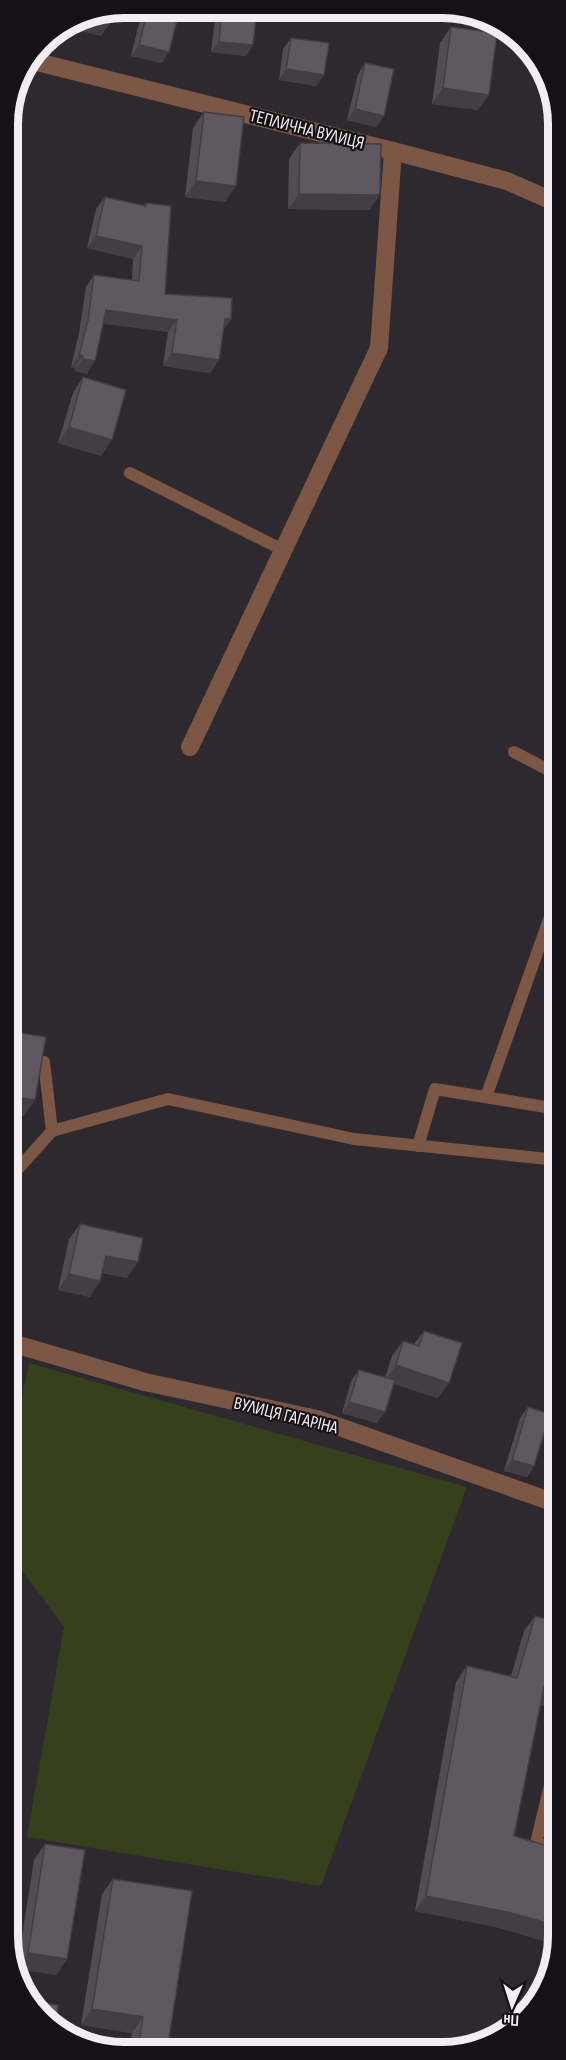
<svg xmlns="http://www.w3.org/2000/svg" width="566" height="2060" font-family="'Sofia Sans Condensed',sans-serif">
<rect width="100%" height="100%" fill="#2e282f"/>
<polygon fill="#36401c" points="29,1363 467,1487 321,1886 27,1837 64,1627 8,1552 8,1465"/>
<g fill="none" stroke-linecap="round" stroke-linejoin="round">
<g stroke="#7d5745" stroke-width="12">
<polyline points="130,473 283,550"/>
<polyline points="514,752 558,775"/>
<polyline points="486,1097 558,894"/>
<polyline points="52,1131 168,1099 354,1139 558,1160"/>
<polyline points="418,1146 435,1089 558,1109"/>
<polyline points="8,1180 52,1131 44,1062"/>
<polyline points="558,1752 536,1843 558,1849"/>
</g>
<g stroke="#7d5745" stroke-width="18">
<polyline points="29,60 393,151 379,348 190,747"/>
<polyline points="393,151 507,181 557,203"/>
<polyline points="8,1342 145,1382 317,1419 558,1504"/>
</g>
</g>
<g fill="#524c53">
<polygon points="143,8 180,8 162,63 131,56"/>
<polygon points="218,8 257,8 253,45 246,56 211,52 216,11"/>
<polygon points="451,27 478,110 432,104 440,43"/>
<polygon points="291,38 324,75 316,86 279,80 283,49"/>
<polygon points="365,63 376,127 347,120 358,74"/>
<polygon points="204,112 225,202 185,197 193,128"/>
<polygon points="300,143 380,195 369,210 288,209 289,159"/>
<polygon points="105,197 144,206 146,203 165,294 231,319 223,330 219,360 210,373 163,366 168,332 103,323 87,374 74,371 75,368 71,367 79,333 86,287 94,275 132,280 133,259 87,248 96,209"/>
<polygon points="83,377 101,456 58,443 73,393"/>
<polygon points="80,1224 127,1278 102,1273 90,1297 58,1290 69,1239"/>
<polygon points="424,1331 438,1398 394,1384 377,1423 342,1413 351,1381 359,1370 385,1378 392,1356 403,1341 414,1344"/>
<polygon points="528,1407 534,1466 527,1477 504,1471 520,1418"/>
<polygon points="535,1616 540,1705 514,1836 558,1943 558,1945 496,1927 415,1911 456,1682 467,1666 511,1676 524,1631"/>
<polygon points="45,1844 67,1959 56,1975 17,1968 34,1860"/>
<polygon points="113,1879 168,2045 172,2050 129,2050 132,2033 81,2025 102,1894"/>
</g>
<g fill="#423e43">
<polygon points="78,17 109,25 101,36 64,27"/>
<polygon points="219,42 253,45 246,56 211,52"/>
<polygon points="139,45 169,52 162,63 131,56"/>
<polygon points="286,69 324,75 316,86 279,80"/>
<polygon points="443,88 489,95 478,110 432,104"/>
<polygon points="355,109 384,116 376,127 347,120"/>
<polygon points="196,181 236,186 225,202 185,197"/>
<polygon points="299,194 380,195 369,210 288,209"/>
<polygon points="96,236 142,246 133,259 87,248"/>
<polygon points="106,310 177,320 168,332 97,323"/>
<polygon points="225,319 231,319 222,332"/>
<polygon points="172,353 219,360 210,373 163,366"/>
<polygon points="79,355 83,356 75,368 71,367"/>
<polygon points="83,359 95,361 87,374 74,371"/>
<polygon points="69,427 112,440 101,456 58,443"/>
<polygon points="8,1096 35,1100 24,1116 8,1113"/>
<polygon points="106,1256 138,1262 127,1278 95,1271"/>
<polygon points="69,1274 100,1281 90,1297 58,1290"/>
<polygon points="396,1365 449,1383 438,1398 385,1381"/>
<polygon points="349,1402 385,1412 377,1423 342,1413"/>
<polygon points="512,1460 534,1466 527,1477 504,1471"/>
<polygon points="544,1687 558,1691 558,1710 533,1703"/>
<polygon points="426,1896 507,1912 558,1926 558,1945 496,1927 415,1911"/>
<polygon points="28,1953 67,1959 56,1975 17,1969"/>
<polygon points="92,2009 143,2017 132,2033 81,2025"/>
</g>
<g fill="#5f5860" stroke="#423e43" stroke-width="1.5">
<polygon points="148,8 180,8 169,52 139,45"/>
<polygon points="222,8 257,8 253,45 219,42"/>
<polygon points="112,10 109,25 78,17 80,16"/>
<polygon points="451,27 497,33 489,95 443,88"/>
<polygon points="291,38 329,43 324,75 286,69"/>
<polygon points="365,63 394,69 384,116 355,109"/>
<polygon points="204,112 244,117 236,186 196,181"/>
<polygon points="300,143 381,144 380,195 299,194"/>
<polygon points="105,197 146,206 146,203 171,206 165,294 232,298 231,319 225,319 219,360 172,353 177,320 106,310 95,361 83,359 83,356 79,355 88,320 94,275 139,281 142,246 96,236"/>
<polygon points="83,377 126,390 112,440 69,427"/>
<polygon points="8,1031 46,1037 35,1100 8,1096"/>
<polygon points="80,1224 143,1238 138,1262 106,1256 100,1281 69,1274"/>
<polygon points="424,1331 462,1343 449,1383 396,1365 403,1341 419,1346"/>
<polygon points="359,1370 395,1380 385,1412 349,1402"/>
<polygon points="528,1407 550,1414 534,1466 512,1460"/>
<polygon points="535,1616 558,1622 558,1691 544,1687 514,1836 558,1849 558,1926 507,1912 426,1896 467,1666 517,1678"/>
<polygon points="45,1844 85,1850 67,1959 28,1953"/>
<polygon points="113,1879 192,1891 168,2045 172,2045 172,2050 138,2050 143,2017 92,2009"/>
<polygon points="33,2002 58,2005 56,2026 41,2018"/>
</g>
<g text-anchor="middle" stroke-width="4.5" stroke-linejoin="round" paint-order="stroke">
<g font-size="18" fill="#f2edf2" stroke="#151215">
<text transform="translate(307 129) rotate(14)" y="6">ТЕПЛИЧНА ВУЛИЦЯ</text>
<text transform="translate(286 1415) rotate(14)" y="6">ВУЛИЦЯ ГАГАРІНА</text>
</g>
</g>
<path d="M0 0H566V2060H0ZM124 18H442A106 106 0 0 1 548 124V1936A106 106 0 0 1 442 2042H124A106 106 0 0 1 18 1936V124A106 106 0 0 1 124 18Z" fill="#151215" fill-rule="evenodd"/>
<path fill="none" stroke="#f2edf2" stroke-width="8" d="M124 18H442A106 106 0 0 1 548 124V1936A106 106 0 0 1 442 2042H124A106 106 0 0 1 18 1936V124A106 106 0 0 1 124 18Z"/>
<g transform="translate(512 2006) rotate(183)" stroke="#151215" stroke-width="4.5" paint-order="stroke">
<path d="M0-4.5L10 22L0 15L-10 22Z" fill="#f2edf2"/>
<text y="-9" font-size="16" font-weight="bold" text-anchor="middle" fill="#f2edf2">Пн</text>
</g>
</svg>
